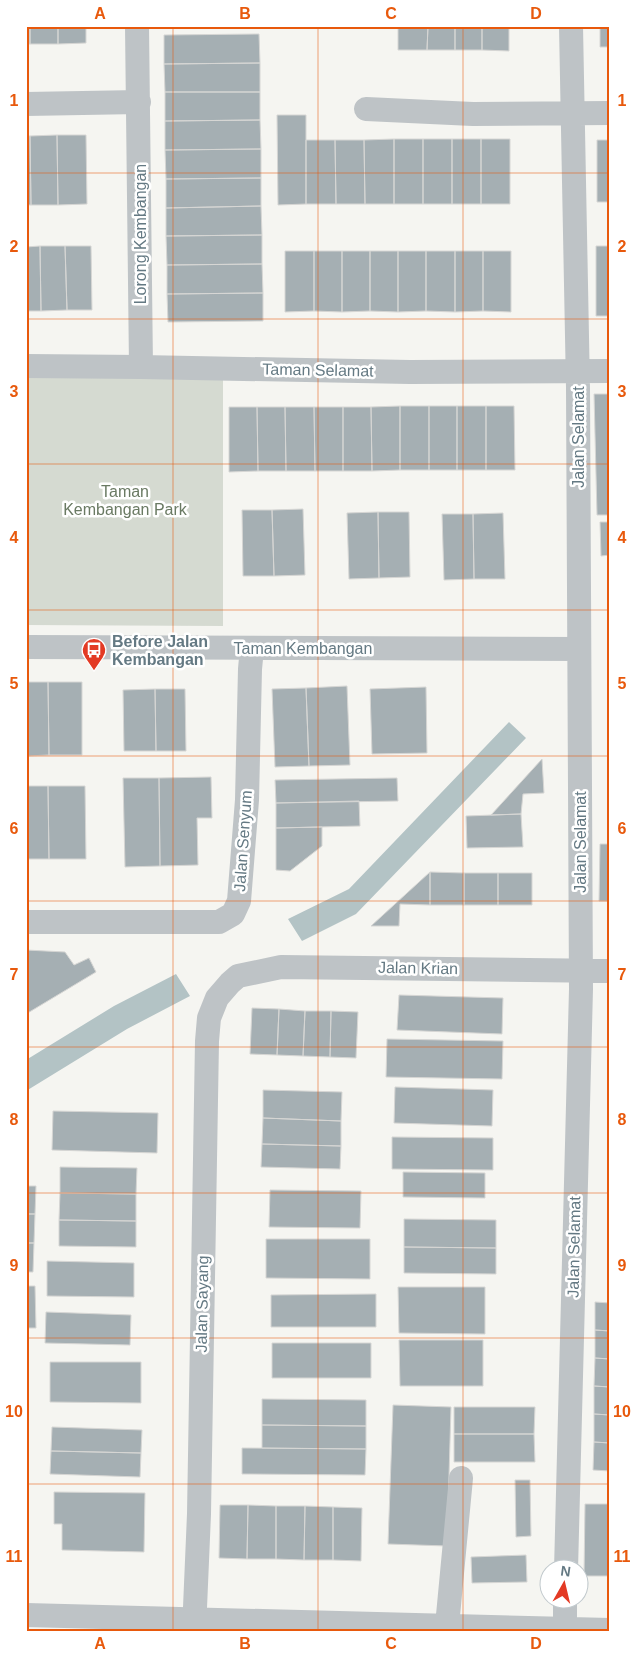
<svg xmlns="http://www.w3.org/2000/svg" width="636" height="1657" viewBox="0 0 636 1657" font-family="Helvetica,sans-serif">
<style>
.green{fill:#d5dad1}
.water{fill:#b3c3c5}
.building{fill:#a5afb3;stroke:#d6d6d4}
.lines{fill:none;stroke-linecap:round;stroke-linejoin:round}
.street{stroke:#bec3c6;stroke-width:24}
.grid{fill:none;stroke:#e8590c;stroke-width:1;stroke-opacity:0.55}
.labels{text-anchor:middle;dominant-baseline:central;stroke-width:5;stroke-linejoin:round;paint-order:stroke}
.street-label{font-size:16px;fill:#647983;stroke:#fff}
.park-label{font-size:16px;fill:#6a7a63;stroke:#fff}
.poi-label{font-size:16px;font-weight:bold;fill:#647983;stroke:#fff;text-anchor:start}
.neatline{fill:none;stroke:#e8590c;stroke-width:2}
.grid-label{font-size:16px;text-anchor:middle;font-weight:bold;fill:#e8590c}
</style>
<rect width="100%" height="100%" fill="#f5f5f1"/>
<path class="green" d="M26,376H223V626L26,625Z"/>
<path class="water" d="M509,722L526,738L356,914L302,941L288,919L349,889Z
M176,974L190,996L127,1029L26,1091V1060L114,1006Z"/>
<path class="building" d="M26,26H30V44H26Z
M30,26H58V44H30Z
M58,26H86V43L58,44Z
M398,26H428L427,50H398Z
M428,26H455V50H427Z
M455,26H482V50H455Z
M482,26H509V51L482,50Z
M600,26H610V47H600Z
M259,34L260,63L164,64V35Z
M260,63V92H165L164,64Z
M165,92H260V120L165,121Z
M277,115H306V204L278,205Z
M260,120L261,149L165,150V121Z
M57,135H86L87,204L58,205Z
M57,135L58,205H31L30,136Z
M26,136H30L31,205H26Z
M394,139H423V204H394Z
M394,139V204H365L364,140Z
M423,139H452V204H423Z
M452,139H481V204H452Z
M481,139H510V204H481Z
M306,140H335L336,204H306Z
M335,140H364L365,204H336Z
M597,140H610V202H597Z
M261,149V178L166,179L165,150Z
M261,178V206L166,208V179Z
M261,206L262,235L166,236V208Z
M262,235V264L167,265L166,236Z
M40,246L41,311H26V247Z
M40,246H65L67,310L41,311Z
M65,246H91L92,310H67Z
M596,246H610V316H596Z
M285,251H314V311L285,312Z
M314,251H342V312L314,311Z
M342,251H370V311L342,312Z
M370,251H398V312L370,311Z
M398,251H426V311L398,312Z
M426,251H455V312L426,311Z
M455,251H483V311L455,312Z
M483,251H511V312L483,311Z
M262,264L263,293L167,294V265Z
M263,293V321L168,322L167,294Z
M594,394H610V515H597Z
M400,406V470L372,471L371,407Z
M400,406H429V470H400Z
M429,406H457V470H429Z
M457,406H486V470H457Z
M486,406H514L515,470H486Z
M229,407H257L258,471L229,472Z
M257,407H285L286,471H258Z
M285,407H314L315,471H286Z
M314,407H343V471H315Z
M343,407H371L372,471H343Z
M303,509L305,575L274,576L272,510Z
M242,510H272L274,576H243Z
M378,512L379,578L349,579L347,513Z
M378,512H409L410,577L379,578Z
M503,513L505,579H474L473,514Z
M442,514H473L474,579L444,580Z
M600,522H610V555L601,556Z
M26,682H48L49,755L26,756Z
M48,682H82V755H49Z
M347,686L350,765L309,766L306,688Z
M426,687L427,753L372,754L370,689Z
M306,688L309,766L275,767L272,689Z
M155,689L156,751H124L123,690Z
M155,689H185L186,751H156Z
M542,759L544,793L523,794L521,814L491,815Z
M211,777L212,818H197L198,865L160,866L159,778Z
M123,778H159L160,866L125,867Z
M397,778L398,801L276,803L275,780Z
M26,786H48L49,859H26Z
M48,786H85L86,859H49Z
M359,801L360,826L276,828V803Z
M521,814L523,847L467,848L466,816Z
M322,827V846L290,871L276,870V828Z
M600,844H610V901H599Z
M430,872V905L400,904L399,926H371Z
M430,872L464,873V905H430Z
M464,873H498V905H464Z
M498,873H532V905H498Z
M26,950L65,952L74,965L89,958L96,972L26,1014Z
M399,995L503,998L502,1034L397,1030Z
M252,1008L279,1009L277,1055L250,1054Z
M279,1009L305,1011L303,1056L277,1055Z
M305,1011H331L330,1057L303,1056Z
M331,1011L358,1012L356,1058L330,1057Z
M387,1039L503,1041L502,1079L386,1077Z
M395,1087L493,1090L492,1126L394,1123Z
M263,1090L342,1092L341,1121L263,1118Z
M53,1111L158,1113L157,1153L52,1150Z
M263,1118L341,1121V1146L262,1144Z
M392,1137L493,1138V1170L392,1169Z
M262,1144L341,1146L340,1169L261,1167Z
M60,1167L137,1168L136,1194L60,1193Z
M403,1172L485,1173V1198L403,1197Z
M26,1186H36L35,1214H26Z
M270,1190L361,1191L360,1228L269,1227Z
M60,1193L136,1194V1221L59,1220Z
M26,1214H35L34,1243H26Z
M404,1219L496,1220V1248L404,1247Z
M59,1220L136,1221V1247L59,1246Z
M266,1239H370V1279L266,1278Z
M26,1243H34L33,1272H26Z
M404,1247L496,1248V1274L404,1273Z
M47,1261L134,1263V1297L47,1296Z
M26,1286H35L36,1328H26Z
M398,1287H485V1334L399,1333Z
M376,1294V1327H271V1295Z
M595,1302L610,1303V1331L595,1330Z
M46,1312L131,1315L130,1345L45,1343Z
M595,1330L610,1331V1359L595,1358Z
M399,1340H483V1386H400Z
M272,1343H371V1378H272Z
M595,1358L610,1359V1387L594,1386Z
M50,1362H141V1403L50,1402Z
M594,1386L610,1387V1415L594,1414Z
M262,1399L366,1400V1426L262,1425Z
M393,1405L451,1407L447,1546L388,1544Z
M454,1407H535L534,1434H454Z
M594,1414L610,1415V1443L594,1442Z
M262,1425L366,1426V1449L262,1448Z
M52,1427L142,1430L141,1453L51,1451Z
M454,1434H534L535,1462H454Z
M594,1442L610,1443V1471L593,1470Z
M242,1448L366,1449L365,1475L242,1474Z
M51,1451L141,1453L140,1477L50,1474Z
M515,1480H530L531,1536L516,1537Z
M54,1492L145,1493L144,1552L62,1550V1524H54Z
M585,1504H610V1576H584Z
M220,1505H248L247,1559L219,1558Z
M248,1505L276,1506V1559H247Z
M276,1506H305L304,1560L276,1559Z
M305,1506L333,1507V1560H304Z
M333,1507L362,1508L361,1561L333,1560Z
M526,1555L527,1582L472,1583L471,1557Z"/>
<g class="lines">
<path class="street" d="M137,26L141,367
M26,104L139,102
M366,109L473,114L610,113
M26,366L141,367L410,372L610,371
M26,647L579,649
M26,922H219L233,914L239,901L247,800L250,669L252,648
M566,1570L581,989L578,388L571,26
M565,1600V1631
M26,1615L610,1630
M447,1626L461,1478
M194,1631L199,1514L207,1041L209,1018L217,998L230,983L238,976L281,967L610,971"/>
</g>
<path class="grid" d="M173,26V1631M318,26V1631M463,26V1631M26,173H610M26,319H610M26,464H610M26,610H610M26,756H610M26,901H610M26,1047H610M26,1193H610M26,1338H610M26,1484H610"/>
<defs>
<g id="bus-pin" transform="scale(1.25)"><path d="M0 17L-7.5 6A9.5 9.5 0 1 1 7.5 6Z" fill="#e33a24" stroke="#fff"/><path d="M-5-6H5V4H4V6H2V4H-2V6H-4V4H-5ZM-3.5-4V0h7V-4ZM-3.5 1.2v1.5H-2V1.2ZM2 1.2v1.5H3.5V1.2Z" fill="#fff"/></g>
</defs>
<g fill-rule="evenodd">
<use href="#bus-pin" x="94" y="650"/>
</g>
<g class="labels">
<g class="street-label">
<text transform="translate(140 234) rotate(-90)">Lorong Kembangan</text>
<text transform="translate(318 370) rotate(1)">Taman Selamat</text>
<text transform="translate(578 437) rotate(-90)">Jalan Selamat</text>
<text x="303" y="648">Taman Kembangan</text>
<text transform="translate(243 841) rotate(-86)">Jalan Senyum</text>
<text transform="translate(580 842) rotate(-90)">Jalan Selamat</text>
<text transform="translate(418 968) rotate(1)">Jalan Krian</text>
<text transform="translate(574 1247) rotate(-89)">Jalan Selamat</text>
<text transform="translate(202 1304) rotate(-89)">Jalan Sayang</text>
</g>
<g class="park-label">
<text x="125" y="491">Taman<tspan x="125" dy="18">Kembangan Park</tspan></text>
</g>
<g class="poi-label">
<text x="112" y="641">Before Jalan<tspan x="112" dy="18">Kembangan</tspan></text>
</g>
</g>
<rect width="636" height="1657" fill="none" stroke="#ffffff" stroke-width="55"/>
<g transform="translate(564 1584) rotate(8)"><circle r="24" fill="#ffffff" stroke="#c1c9cd"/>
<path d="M0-4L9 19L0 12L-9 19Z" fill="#e33a24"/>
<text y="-8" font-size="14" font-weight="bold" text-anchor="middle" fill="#647983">N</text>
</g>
<rect x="28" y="28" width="580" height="1602" class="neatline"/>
<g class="grid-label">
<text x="100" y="19">A</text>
<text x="245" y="19">B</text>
<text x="391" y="19">C</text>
<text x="536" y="19">D</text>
<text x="14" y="106">1</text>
<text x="622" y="106">1</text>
<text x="14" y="252">2</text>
<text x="622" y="252">2</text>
<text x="14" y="397">3</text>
<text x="622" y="397">3</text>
<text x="14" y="543">4</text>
<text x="622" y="543">4</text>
<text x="14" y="689">5</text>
<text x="622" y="689">5</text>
<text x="14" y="834">6</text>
<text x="622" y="834">6</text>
<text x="14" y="980">7</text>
<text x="622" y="980">7</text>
<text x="14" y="1125">8</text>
<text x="622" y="1125">8</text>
<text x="14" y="1271">9</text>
<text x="622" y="1271">9</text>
<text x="14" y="1417">10</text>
<text x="622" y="1417">10</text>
<text x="14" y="1562">11</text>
<text x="622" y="1562">11</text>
<text x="100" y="1649">A</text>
<text x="245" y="1649">B</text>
<text x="391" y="1649">C</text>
<text x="536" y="1649">D</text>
</g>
</svg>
